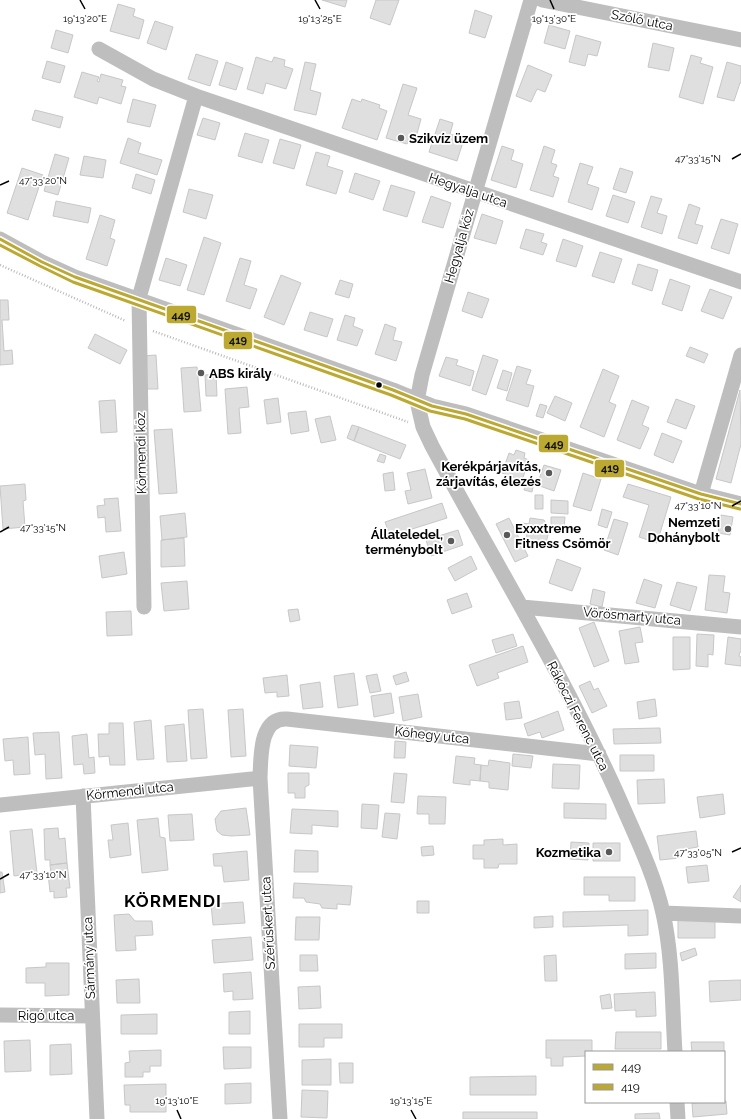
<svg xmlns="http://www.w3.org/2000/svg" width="741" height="1119" viewBox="0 0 741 1119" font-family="Raleway,sans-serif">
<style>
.building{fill:#dfdfdf;stroke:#c7c7c7}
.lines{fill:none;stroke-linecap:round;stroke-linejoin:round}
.path{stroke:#b9b9b9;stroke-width:2.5;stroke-dasharray:1 2;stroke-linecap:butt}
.minor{stroke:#bebebe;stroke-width:15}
.bus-1-casing{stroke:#fff;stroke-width:6}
.bus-2-casing{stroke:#fff;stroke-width:6}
.bus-1{stroke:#bca932;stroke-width:3}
.bus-2{stroke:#bca932;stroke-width:3}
.ticks{fill:none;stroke:#000;stroke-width:1.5}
.poi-dot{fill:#595959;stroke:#fff;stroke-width:1.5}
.bus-dot{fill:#000;stroke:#fff;stroke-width:1.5}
.labels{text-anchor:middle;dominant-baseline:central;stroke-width:3.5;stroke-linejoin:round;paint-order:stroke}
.street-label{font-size:13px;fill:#000;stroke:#fff}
.poi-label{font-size:13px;font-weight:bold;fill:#000;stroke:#fff;text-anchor:end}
.district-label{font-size:17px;font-weight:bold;letter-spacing:1px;fill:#000;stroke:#fff}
.ticks-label{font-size:10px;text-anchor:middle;fill:#000;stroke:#fff;stroke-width:3.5;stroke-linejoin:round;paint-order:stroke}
.line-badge{stroke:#fff;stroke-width:1.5}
.pale-badge-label{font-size:11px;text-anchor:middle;font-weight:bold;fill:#111}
</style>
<rect width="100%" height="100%" fill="#fff"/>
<path class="building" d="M322,0H347L345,7Z
M376,0H399L390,25L370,18Z
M118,4L135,9L133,16L144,20L139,39L110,31Z
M475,10L492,16L485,38L469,33Z
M155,21L173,27L166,50L147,43Z
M549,25L570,31L565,49L544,43Z
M56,30L73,35L68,53L51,48Z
M576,35L601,42L597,56L588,54L585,66L569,62Z
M653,43L674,48L669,71L648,67Z
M196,54L218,61L210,86L188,79Z
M691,55L702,58L700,63L713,67L703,104L679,97Z
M256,57L272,62L274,57L285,60L284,66L293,69L286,89L266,83L263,94L247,89Z
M47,61L65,66L60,83L42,78Z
M226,62L243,68L236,90L219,85Z
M305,62L316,64L310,90L321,93L316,115L294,110Z
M727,62L741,66V83H740L734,101L717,97Z
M528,65L552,75L545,92L537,89L531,102L516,96Z
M82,72L99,77L97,81L99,82L101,74L123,80L121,86L126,87L121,104L99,97L97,104L74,97Z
M403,84L417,88L408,115L421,119L416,137L410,135L407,144L386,138Z
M133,99L156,105L150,127L127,122Z
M352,99L361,102L362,99L380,105L379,108L387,111L377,140L342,128Z
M35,110L63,117L60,128L32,120Z
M203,118L220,123L215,140L197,135Z
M440,119L453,123L450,134L464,139L457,161L429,152Z
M245,133L269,140L262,163L238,156Z
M128,138L141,143L138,153L162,160L157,175L120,163Z
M280,139L301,145L294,169L273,163Z
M502,146L514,150L511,160L523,164L516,188L491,180Z
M544,146L555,150L551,163L557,165L553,176L559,178L553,197L530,190Z
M316,152L330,156L327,166L343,171L336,194L306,185Z
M55,154L69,158L58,195L44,191Z
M84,156L106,160L103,178L80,175Z
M580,163L593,167L587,184L599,188L592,210L568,202Z
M22,168L43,175L28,220L7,213Z
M620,168L633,172L626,193L613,189Z
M355,173L380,181L373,200L349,192Z
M136,174L155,180L151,194L132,188Z
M391,185L415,192L407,217L383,210Z
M189,189L213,195L206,219L183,212Z
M613,195L635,202L628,223L606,216Z
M431,196L451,203L443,228L422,222Z
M651,196L662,199L657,213L667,216L662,234L641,227Z
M56,201L91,208L88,223L53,216Z
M689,204L700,208L695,224L703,226L697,244L678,238Z
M482,214L503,221L496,244L474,238Z
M100,215L115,220L110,238L115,240L107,266L86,259Z
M721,219L738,224L729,254L711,248Z
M526,229L544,234L541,242L547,244L543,255L520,248Z
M204,237L221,243L204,295L187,290Z
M563,239L583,246L576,267L556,261Z
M600,252L622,259L614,283L592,276Z
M166,258L187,265L180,286L159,280Z
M240,258L251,261L244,285L257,289L250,309L226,301Z
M638,264L658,270L652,291L632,284Z
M281,275L301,283L284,325L264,317Z
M670,279L690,286L682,311L662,304Z
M340,280L353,284L349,298L335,294Z
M710,289L732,297L723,319L701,311Z
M468,292L489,299L482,318L462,311Z
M0,300H8L9,320H2L4,351L12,350L13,364L0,365Z
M310,312L333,319L327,337L304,330Z
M345,315L355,318L353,326L363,330L357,346L337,340Z
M385,324L396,328L393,340L402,342L396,361L375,354Z
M95,334L127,350L120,364L88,348Z
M690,347L708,354L704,363L686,356Z
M156,355L158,389H144L142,356Z
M483,355L498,360L486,395L472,390Z
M446,357L458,360L456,365L474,371L470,386L439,376Z
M517,366L531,370L526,384L534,386L528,407L506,400Z
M197,367L201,411L184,412L181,368Z
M603,369L619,376L609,402L616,405L604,437L580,427Z
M503,370L512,373L507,391L497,388Z
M216,374L217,396H206L205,375Z
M247,387L249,407L239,408L241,433L228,434L225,389Z
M740,390L741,444L731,483L716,479Z
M555,396L572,403L565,421L547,413Z
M278,398L281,422L267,424L264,400Z
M676,399L695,406L686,429L667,422Z
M115,400L117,432L101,433L99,401Z
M632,400L649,407L642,425L649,428L640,449L617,440Z
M540,404L547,406L543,418L536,416Z
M306,411L309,431L291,434L288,413Z
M330,416L336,440L321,443L315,419Z
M352,425L359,427L354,441L347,438Z
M359,427L406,445L400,459L354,441Z
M172,429L177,493L159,494L154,430Z
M662,433L682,441L673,463L654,455Z
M516,450L525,453L524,458L529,460L522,480L502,473L509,453L514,455Z
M380,454L386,456L384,463L377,461Z
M544,465L561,470L554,491L537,485Z
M425,469L432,498L408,504L405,491L411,490L407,473Z
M393,472L395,490L385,491L383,474Z
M583,473L601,479L591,511L573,506Z
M526,480L534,482L532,492L524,490Z
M25,484L26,500L23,501L25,527L3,529L0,486Z
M628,484L671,497L657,543L639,537L649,505L623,497Z
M535,495H543V509H535Z
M118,498L121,531L106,532L105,517L98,518L97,506L105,505L104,499Z
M551,500L568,501V514L551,513Z
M442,503L447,518L390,536L385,522Z
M602,509L612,512L607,528L598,525Z
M185,513L187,537L162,540L160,516Z
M721,515L733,517L730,535L718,533Z
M551,517H565L564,528H551Z
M509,518L528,556L515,562L496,524Z
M530,518L544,520L549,531L546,543L526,539L527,534L520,533L522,523L529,524Z
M614,519L628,523L618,555L604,550Z
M458,530L463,545L431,556L426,540Z
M184,538L185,566L161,567V540Z
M124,552L127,574L102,578L99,556Z
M471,556L477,569L455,581L448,568Z
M557,559L581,568L572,591L549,583Z
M709,575L725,576L723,592L730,593L727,613L705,610Z
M644,579L662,585L655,608L636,603Z
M187,581L189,609L164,611L161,583Z
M677,582L697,587L690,611L670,605Z
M593,589L605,592L602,607L590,604Z
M467,593L472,607L452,614L447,600Z
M298,609L300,620L290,622L288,610Z
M131,611L132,635L107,636L106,612Z
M594,622L609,661L594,667L579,628Z
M640,627L643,642L635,643L639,662L625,664L619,631Z
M513,634L517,646L496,653L492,640Z
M697,634L714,635L713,655L708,654V667L696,666Z
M673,637H690V669L673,670Z
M728,637L741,639V652H740L739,656L741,657V666L725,664Z
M523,646L528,662L497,673L499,678L477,686L469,665Z
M406,672L409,681L396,685L393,676Z
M354,673L358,705L338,708L334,676Z
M377,674L381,691L370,693L366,676Z
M287,675L289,696L277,697V692L265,693L263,678Z
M590,681L594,690L598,688L607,706L592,713L579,686Z
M320,682L323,707L303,709L300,685Z
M391,693L394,713L374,717L371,696Z
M418,694L422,717L403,721L399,697Z
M655,699L657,716L639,719L637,702Z
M519,701L522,718L506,720L504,703Z
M203,709L207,758L191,759L188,710Z
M243,709L246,756L231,757L228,710Z
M558,711L564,730L542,738L540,732L528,736L524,724Z
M151,720L154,759L137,760L134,722Z
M109,723H123L125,765H110L109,756L99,757L98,734H109Z
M184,724L187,761L167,762L165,726Z
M660,728L661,743L614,744L613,729Z
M59,732L62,778L46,779L45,754L35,755L33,733Z
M87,734L89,758L94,757L95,773L84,774L83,764L74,765L72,736Z
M28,737L30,774L14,775L13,760L5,761L3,739Z
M395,741L406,742L405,758H394Z
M290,745L318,747L316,768L289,766Z
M513,754L533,756L531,768L512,766Z
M620,755H654V771H620Z
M456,756L475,758L474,764L481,765L480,781L470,780V785L453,783Z
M489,760L510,763L508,790L489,788V782L480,781L481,765L488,766Z
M553,764L580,765L579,789L552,788Z
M288,773H309V785L305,787V798H295V793H288Z
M394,773L407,774L404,803L391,802Z
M664,779L665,803L638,804L637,780Z
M723,794L725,814L700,818L697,797Z
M418,796L446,797L445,824H429V814H417Z
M564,803L606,804V819L564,818Z
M362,804L379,805L377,829L361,828Z
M246,808L250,835L231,836L222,835L217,831L215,819L221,811Z
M292,809L338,811V827L312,825V834L290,833Z
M385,813L400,814L397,839L382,837Z
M192,814L194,840L170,841L168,815Z
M158,818L160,837L165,838L168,870L142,873L137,820Z
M128,823L131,855L110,858L108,840H113L111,825Z
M58,828L59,839L65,838L67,863L50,865V860H45L44,829Z
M32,829L37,873L14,876L10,831Z
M696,831L698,847L679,850L680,858L660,860L657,836Z
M503,839V845L517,844V864H499L498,868H484V859H473V845H484V840Z
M571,842L589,843L588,860L570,859Z
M593,843H620V861H593Z
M433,846L434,855L422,856L421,847Z
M295,850L318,851V872H294Z
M247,851L249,880L224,882L222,866H214L213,854Z
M67,863L70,888H66L67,897L54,898V891L50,892L48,873H51L50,865Z
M707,865L709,881L688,883L686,867Z
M0,872H2L5,892L0,893Z
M584,877H635V901H609V895H584Z
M294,883L352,886L350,905L337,904V909L322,908L320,904L306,902L304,898H293Z
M741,885V902L733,897Z
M417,901H429V913H417Z
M243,902L245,923L213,925L211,904Z
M648,910V935L628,936V925L563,927V912Z
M129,914L135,921H152L153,935L135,936L136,950L116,951L114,915Z
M553,916V927L534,928V917Z
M296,917H320L319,940H295Z
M678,920H715V938H678Z
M251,937L253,960L214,963L212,940Z
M695,948L697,955L682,961L680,953Z
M656,953V968L625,969V954Z
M300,955H317L318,971H300Z
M556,955L557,981H545L544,956Z
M46,963H69V995L45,996V983H26V968L46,967Z
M251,972L253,999L233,1000V991L224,992L223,974Z
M139,979L140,1003H117L116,980Z
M741,980V1000L710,1002L709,981Z
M320,986L321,1008L299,1009L298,987Z
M655,992L656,1016L636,1017V1010L615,1011L614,994Z
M610,994L612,1008L602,1009L600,996Z
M250,1011V1034H229V1012Z
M157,1014V1034H121V1015Z
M299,1024H342V1038H324V1047H299Z
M616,1032H661V1049H615Z
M30,1040L31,1071L5,1072L4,1041Z
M546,1040H592V1052H586V1056L563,1057V1066H551V1058H546Z
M691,1042H724V1069V1052H692Z
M71,1044L72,1074L50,1075V1045Z
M223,1047H251V1068L224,1069Z
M161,1050V1066H150V1072H143V1077H125V1063L130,1062L129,1051Z
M331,1059V1085H302V1060Z
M339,1063H353V1083H340Z
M536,1076V1095H470V1077Z
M251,1083V1103L225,1104V1084Z
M166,1084V1112H130V1105H125L124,1085Z
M302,1090L328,1091L327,1118L301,1117Z
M724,1101H726L727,1114L693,1117L692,1103Z
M463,1112H537V1119H463Z
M659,1113L660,1119H635V1114Z"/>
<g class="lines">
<path class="path" d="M0,265L126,321
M153,331L408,422"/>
<path class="minor" d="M531,0L422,375L417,401L423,427L432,446C495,563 565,677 619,798C635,835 654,873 663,913C673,958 672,1006 675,1052
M542,0L741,40
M99,49L153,79L196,96
M0,239L42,262L75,277L393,390L432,406L466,414L701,494L741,504
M701,494L741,355
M144,607L139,298L196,96L741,282
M522,607L741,627
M83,796L97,1119
M0,805L260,778
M663,913L741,916
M0,1015L91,1016
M677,1102L678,1119
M280,1119L260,778C261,758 259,717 287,719L599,754"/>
<g class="bus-1-casing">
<path id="bus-1" d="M0,239L42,262L75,277L393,390L432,406L466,414L701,494L741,504"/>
</g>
<g class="bus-2-casing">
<path id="bus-2" d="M0,245L40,266L73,282L391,395L430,411L465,419L699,499L740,509"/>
</g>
<use href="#bus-1" class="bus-1"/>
<use href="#bus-2" class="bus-2"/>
</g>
<path class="ticks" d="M80,0L85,9M315,0L320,9M550,0L554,9M732,159L741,154M0,185L9,181M732,506L741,501M0,532L9,527M732,852L741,848M0,879L9,874M177,1110L181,1119M411,1110L416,1119"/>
<g class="poi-dot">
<circle cx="401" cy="138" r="4"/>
<circle cx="201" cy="373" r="4"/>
<circle cx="549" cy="473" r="4"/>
<circle cx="728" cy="529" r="4"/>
<circle cx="507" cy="535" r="4"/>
<circle cx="451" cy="541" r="4"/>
<circle cx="609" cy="852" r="4"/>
</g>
<circle class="bus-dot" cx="379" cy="385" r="3.5"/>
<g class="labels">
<g class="street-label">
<text transform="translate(642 20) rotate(11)">Szőlő utca</text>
<text transform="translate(468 190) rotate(19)">Hegyalja utca</text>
<text transform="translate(459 246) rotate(-74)">Hegyalja köz</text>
<text transform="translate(141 453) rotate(-91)">Körmendi köz</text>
<text transform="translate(632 616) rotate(5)">Vörösmarty utca</text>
<text transform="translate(578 716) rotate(63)">Rákóczi Ferenc utca</text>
<text transform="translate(432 735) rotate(6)">Kőhegy utca</text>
<text transform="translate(130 791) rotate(-6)">Körmendi utca</text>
<text transform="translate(268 923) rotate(-93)">Szérűskert utca</text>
<text transform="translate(89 958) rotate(-92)">Sármány utca</text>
<text x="46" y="1015">Rigó utca</text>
</g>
<g class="poi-label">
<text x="409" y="138" text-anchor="start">Szikvíz üzem</text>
<text x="209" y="373" text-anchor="start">ABS király</text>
<text x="541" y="466">Kerékpárjavítás,<tspan x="541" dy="15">zárjavítás, élezés</tspan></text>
<text x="720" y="522">Nemzeti<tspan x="720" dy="15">Dohánybolt</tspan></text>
<text x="515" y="528" text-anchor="start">Exxxtreme<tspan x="515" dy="15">Fitness Csömör</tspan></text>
<text x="443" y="534">Állateledel,<tspan x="443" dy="15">terménybolt</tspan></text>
<text x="601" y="852">Kozmetika</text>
</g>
<g class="district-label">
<text x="173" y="901">KÖRMENDI</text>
</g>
</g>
<g class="ticks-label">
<text x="85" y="22">19°13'20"E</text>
<text x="320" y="22">19°13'25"E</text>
<text x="554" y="22">19°13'30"E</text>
<text x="698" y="162">47°33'15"N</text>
<text x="43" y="184">47°33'20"N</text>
<text x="698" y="509">47°33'10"N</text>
<text x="43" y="531">47°33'15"N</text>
<text x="698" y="856">47°33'05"N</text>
<text x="43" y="878">47°33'10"N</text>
<text x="177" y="1104">19°13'10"E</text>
<text x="411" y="1104">19°13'15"E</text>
</g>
<g class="line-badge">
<rect x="166" y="305" width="31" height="19" rx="4" fill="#bca932"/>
<rect x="223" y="331" width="30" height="19" rx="4" fill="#bca932"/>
<rect x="538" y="434" width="31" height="19" rx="4" fill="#bca932"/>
<rect x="594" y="459" width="31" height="19" rx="4" fill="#bca932"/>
</g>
<g class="pale-badge-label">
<text x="181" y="319">449</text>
<text x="238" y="344">419</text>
<text x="554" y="448">449</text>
<text x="610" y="472">419</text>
</g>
<rect x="585" y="1051" width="140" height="52" fill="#ffffff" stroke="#999999"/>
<rect x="593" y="1064" width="20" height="6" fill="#bca932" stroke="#999999"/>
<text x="621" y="1071" font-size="12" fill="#000000">449</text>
<rect x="593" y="1084" width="20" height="6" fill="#bca932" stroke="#999999"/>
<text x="621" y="1091" font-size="12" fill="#000000">419</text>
</svg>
